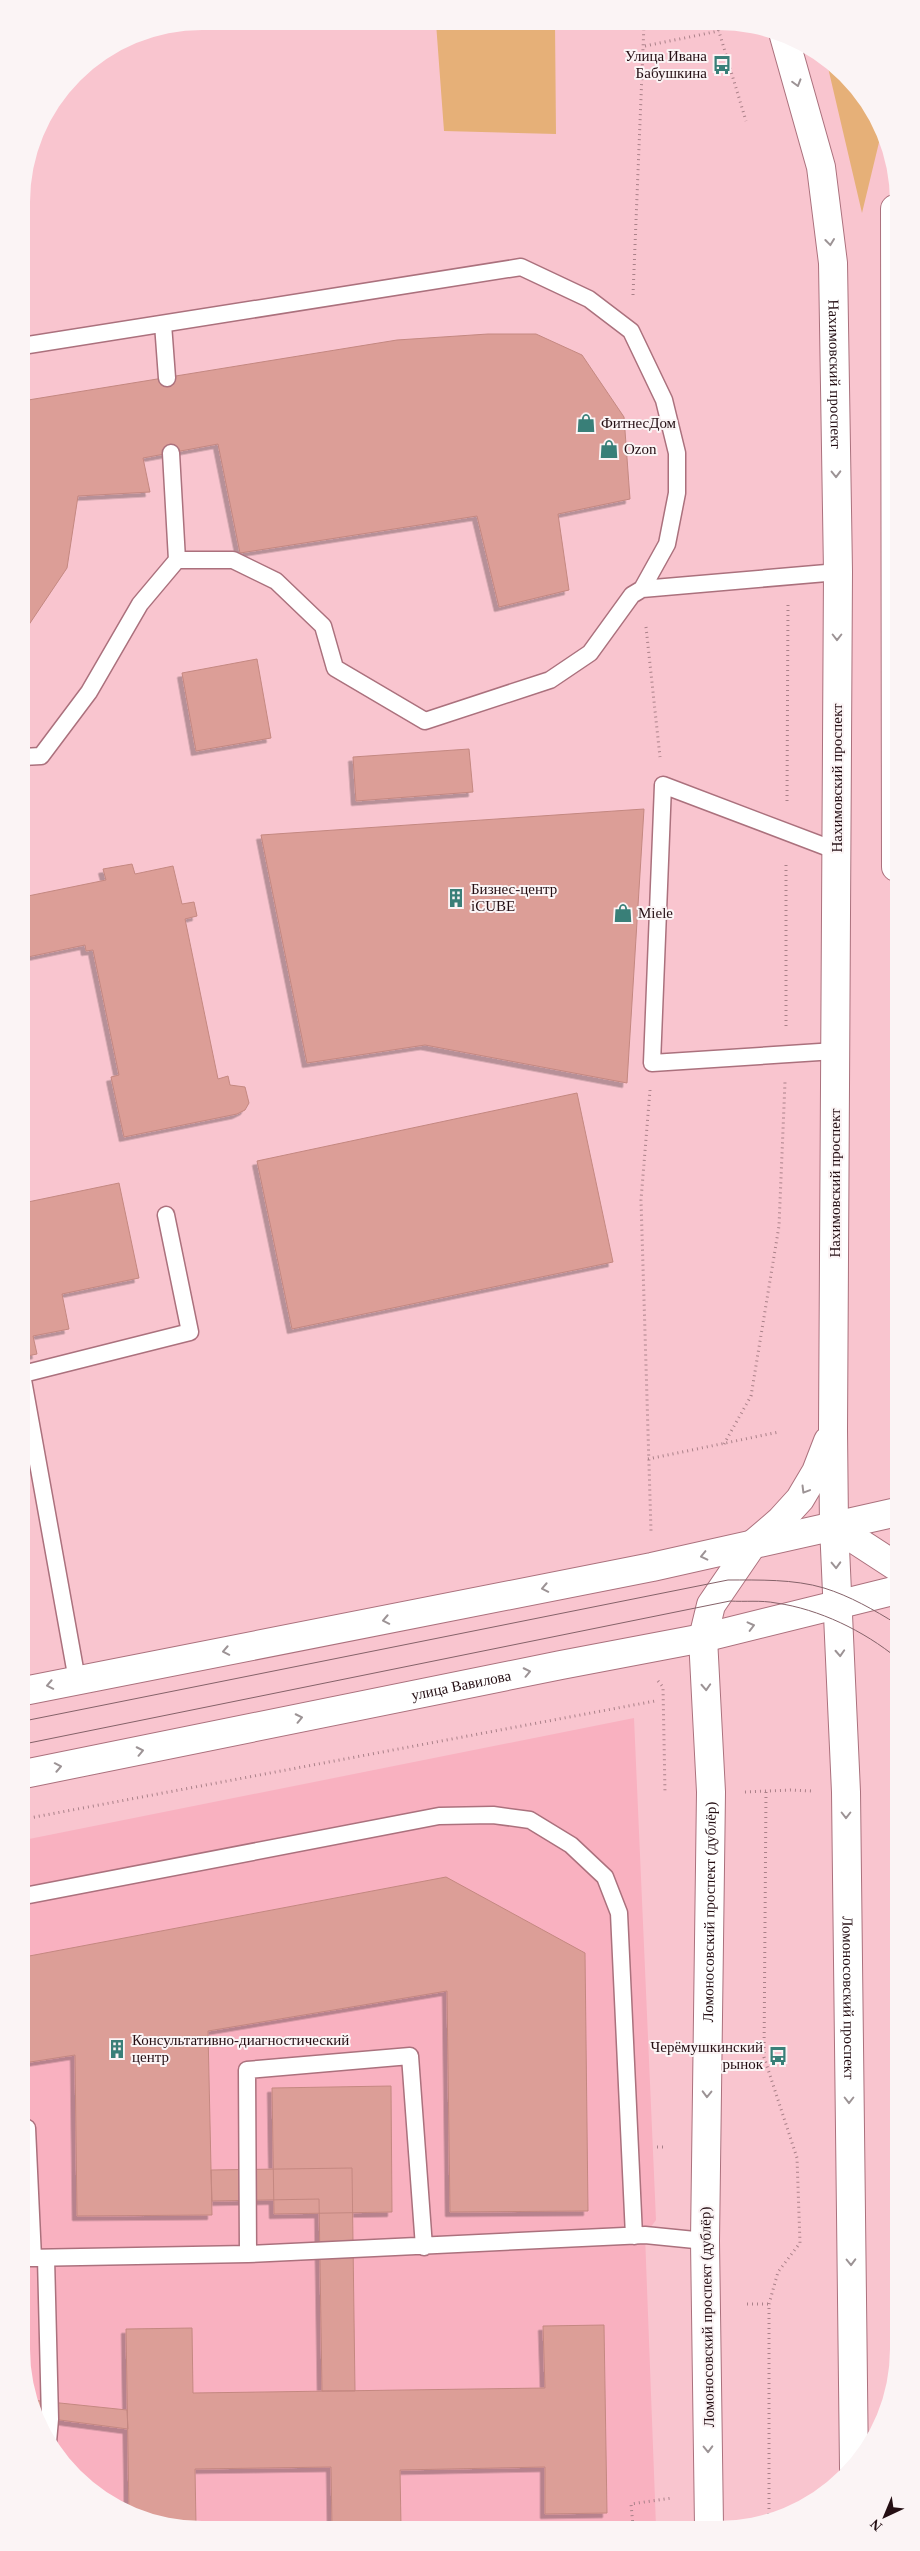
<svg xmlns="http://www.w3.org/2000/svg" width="920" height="2551" viewBox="0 0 920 2551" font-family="Georgia,serif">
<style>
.built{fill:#f9b1c0}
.green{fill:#e6b078}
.building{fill:#dc9e97;stroke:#c48881;filter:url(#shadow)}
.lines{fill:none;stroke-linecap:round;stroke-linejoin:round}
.lane-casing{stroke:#ab717d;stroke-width:19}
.secondary-casing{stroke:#ab717d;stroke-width:30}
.path{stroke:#aa8189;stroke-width:3;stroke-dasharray:1 4;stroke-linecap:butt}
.lane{stroke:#fff;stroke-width:16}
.secondary{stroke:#fff;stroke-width:28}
.tram{stroke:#856269;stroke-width:1}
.oneway{stroke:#9c9395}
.labels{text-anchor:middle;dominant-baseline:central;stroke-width:4;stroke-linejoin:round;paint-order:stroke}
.poi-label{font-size:15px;fill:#240e13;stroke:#fbf4f5;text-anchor:start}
.street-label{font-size:15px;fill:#240e13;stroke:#fbf4f5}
</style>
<defs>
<filter id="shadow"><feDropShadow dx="-4.5" dy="4.5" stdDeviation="0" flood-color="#0004"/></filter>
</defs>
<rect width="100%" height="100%" fill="#f9c5cf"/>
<path class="built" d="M634,1718L656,2220L645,2235L656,2526H167L122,2511L74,2477L45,2439L25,2385L24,1840Z"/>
<path class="green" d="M436,23L555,24L556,134L444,131Z
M826,59L846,74L875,112L882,130L862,213Z"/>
<path class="building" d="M488,334H536L582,355L624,417L630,499L558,514L569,590L499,607L477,516L240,553L218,444L143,458L150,492L78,496L67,568L22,635V401L397,340Z
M257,659L271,738L196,751L182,673Z
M469,749L473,792L356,801L353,757Z
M644,809L627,1083L425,1045L307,1063L261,835Z
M132,864L135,874L173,866L182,904L194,902L197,916L185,919L218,1079L228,1076L230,1085L245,1087L249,1103L245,1110L237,1114L124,1137L111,1077L119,1075L93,950L86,951L85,945L23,958V897L106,880L103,869Z
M577,1093L613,1262L292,1329L257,1161Z
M119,1183L139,1278L62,1294L69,1329L33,1336L37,1354L23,1357V1203Z
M446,1877L585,1953L588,2211L450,2212L447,1991L208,2031L212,2215L77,2216L75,2055L24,2063V1957Z
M391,2086L392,2212L274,2214L272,2088Z
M352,2168L355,2391H322L319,2199L212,2201L211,2170Z
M604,2325L607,2513L545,2514V2467L400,2470L401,2526H332L331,2467L195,2469L196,2524H161L129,2513L126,2329L192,2328L193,2393L545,2388L543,2326Z
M31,2400L127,2410L128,2429L37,2417Z"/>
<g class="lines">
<g class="lane-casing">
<path id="lane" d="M163,324L167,378
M22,346L521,267L589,299L631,331L664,400L677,453V493L667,544L642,589
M171,453L177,560
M22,757L41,756L89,692L140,604L177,560H233L276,581L323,626L335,668L425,721L550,680L590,653L632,595L642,589L838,572
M835,1051L652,1063L663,785L837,851
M23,1374L190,1332L166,1215
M23,1380L77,1680
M24,1896L439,1816L493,1815L530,1820L571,1845L605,1877L619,1913L634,2236
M24,2128H27L33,2258
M248,2254L247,2070L410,2056L424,2247
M25,2258L248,2254L645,2235L705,2241
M46,2258L50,2419L48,2442"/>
</g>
<g class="secondary-casing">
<g id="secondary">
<path id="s1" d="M784,36L821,167L833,263L838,572L833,1430L834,1526L846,1792L854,2468"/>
<path d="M895,209L896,867"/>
<path d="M834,1526L897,1567"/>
<path d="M24,1691L652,1567L897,1512"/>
<path id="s2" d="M24,1774L561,1665L703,1638L897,1590"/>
<path id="s3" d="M709,2526L705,2241L711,1792L703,1638L711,1605L752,1545L780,1521L800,1499L816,1472L828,1441"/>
</g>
</g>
<path class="path" d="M717,25L746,121
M645,46L719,31
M633,295L644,24
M646,627L660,757
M787,801L788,604
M786,1026V862
M650,1090L641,1200L651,1531
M724,1444L751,1396L779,1226L785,1082
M648,1459L779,1432
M658,1681L663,1687L665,1793
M745,1792L790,1790L813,1791
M766,1792L764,2057L797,2158L800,2243L778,2272L769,2304V2520
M24,1819L655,1701
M657,2147H667
M747,2304H769
M633,2526L631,2504L672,2498"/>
<use href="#lane" class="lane"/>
<use href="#secondary" class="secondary"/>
<path class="tram" d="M24,1721L728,1580C759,1580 794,1579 824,1588C850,1596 874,1610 897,1624
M24,1744L730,1601C745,1602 761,1600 776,1603C819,1609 864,1631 897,1658"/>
</g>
<defs><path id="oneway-chevron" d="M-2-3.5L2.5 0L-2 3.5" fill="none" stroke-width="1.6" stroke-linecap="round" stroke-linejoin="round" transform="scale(1.25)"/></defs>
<g class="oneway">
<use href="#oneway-chevron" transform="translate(797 83) rotate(74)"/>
<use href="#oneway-chevron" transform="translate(830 242) rotate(83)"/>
<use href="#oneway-chevron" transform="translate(836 474) rotate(89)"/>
<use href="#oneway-chevron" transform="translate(837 637) rotate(90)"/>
<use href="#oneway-chevron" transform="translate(805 1490) rotate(121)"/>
<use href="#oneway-chevron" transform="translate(704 1556) rotate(167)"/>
<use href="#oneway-chevron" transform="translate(836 1565) rotate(88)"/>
<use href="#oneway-chevron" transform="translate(545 1588) rotate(169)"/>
<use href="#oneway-chevron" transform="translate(386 1620) rotate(169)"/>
<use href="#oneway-chevron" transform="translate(751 1626) rotate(-14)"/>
<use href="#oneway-chevron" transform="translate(226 1651) rotate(169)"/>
<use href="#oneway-chevron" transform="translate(840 1653) rotate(87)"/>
<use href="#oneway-chevron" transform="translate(527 1672) rotate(-12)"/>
<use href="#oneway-chevron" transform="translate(50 1685) rotate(169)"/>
<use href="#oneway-chevron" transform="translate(706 1687) rotate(87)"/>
<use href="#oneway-chevron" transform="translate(299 1718) rotate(-12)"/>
<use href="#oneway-chevron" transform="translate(140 1751) rotate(-12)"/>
<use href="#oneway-chevron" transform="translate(58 1767) rotate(-11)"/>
<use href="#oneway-chevron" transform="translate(846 1815) rotate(90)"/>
<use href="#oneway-chevron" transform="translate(707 2094) rotate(91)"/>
<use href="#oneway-chevron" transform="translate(849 2100) rotate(90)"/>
<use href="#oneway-chevron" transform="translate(851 2262) rotate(89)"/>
<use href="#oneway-chevron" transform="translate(708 2449) rotate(89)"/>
</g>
<defs>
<g id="bus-bare" transform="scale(1.5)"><path d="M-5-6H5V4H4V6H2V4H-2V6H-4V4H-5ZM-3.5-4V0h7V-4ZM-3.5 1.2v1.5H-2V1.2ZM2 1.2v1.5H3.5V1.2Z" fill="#397f78" stroke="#fbf4f5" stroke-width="2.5" paint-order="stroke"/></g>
<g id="shop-bare" transform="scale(1.5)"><path d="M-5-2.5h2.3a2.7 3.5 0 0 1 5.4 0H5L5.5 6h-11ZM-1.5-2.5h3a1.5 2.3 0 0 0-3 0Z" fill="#397f78" stroke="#fbf4f5" stroke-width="2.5" paint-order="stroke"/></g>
<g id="building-bare" transform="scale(1.5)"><path d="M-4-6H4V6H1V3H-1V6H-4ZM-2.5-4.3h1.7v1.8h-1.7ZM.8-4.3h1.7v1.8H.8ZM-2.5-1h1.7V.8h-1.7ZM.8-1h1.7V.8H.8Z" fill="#397f78" stroke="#fbf4f5" stroke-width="2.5" paint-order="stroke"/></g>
</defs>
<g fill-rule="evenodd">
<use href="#bus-bare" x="722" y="65"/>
<use href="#shop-bare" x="586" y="423"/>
<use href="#shop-bare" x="609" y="449"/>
<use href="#building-bare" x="456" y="898"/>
<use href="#shop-bare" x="623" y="913"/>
<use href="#building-bare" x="117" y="2049"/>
<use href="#bus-bare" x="778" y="2056"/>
</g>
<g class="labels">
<g class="poi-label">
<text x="707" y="56" text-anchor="end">Улица Ивана<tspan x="707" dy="17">Бабушкина</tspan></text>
<text x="601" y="423">ФитнесДом</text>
<text x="624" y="449">Ozon</text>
<text x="471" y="889">Бизнес-центр<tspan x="471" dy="17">iCUBE</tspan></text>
<text x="638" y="913">Miele</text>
<text x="132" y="2040">Консультативно-диагностический<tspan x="132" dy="17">центр</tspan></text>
<text x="763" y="2047" text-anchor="end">Черёмушкинский<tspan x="763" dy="17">рынок</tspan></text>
</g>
<g class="street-label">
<text stroke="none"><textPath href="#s1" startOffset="344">Нахимовский проспект</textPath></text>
<text transform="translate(837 778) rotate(-90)">Нахимовский проспект</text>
<text transform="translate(835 1183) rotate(-90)">Нахимовский проспект</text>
<text stroke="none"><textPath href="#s2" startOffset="446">улица Вавилова</textPath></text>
<text stroke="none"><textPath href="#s3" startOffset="614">Ломоносовский проспект (дублёр)</textPath></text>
<text stroke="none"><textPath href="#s1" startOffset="1968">Ломоносовский проспект</textPath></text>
<text transform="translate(707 2317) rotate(-91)">Ломоносовский проспект (дублёр)</text>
</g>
</g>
<path d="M0 0H920V2551H0ZM202 30H718A172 172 0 0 1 890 202V2349A172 172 0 0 1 718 2521H202A172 172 0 0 1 30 2349V202A172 172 0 0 1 202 30Z" fill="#fbf4f5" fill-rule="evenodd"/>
<g transform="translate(885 2516) rotate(224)" stroke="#fbf4f5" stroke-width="4" paint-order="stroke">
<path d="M0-4L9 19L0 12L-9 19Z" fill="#240e13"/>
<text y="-8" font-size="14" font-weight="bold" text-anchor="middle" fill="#240e13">N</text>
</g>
</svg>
